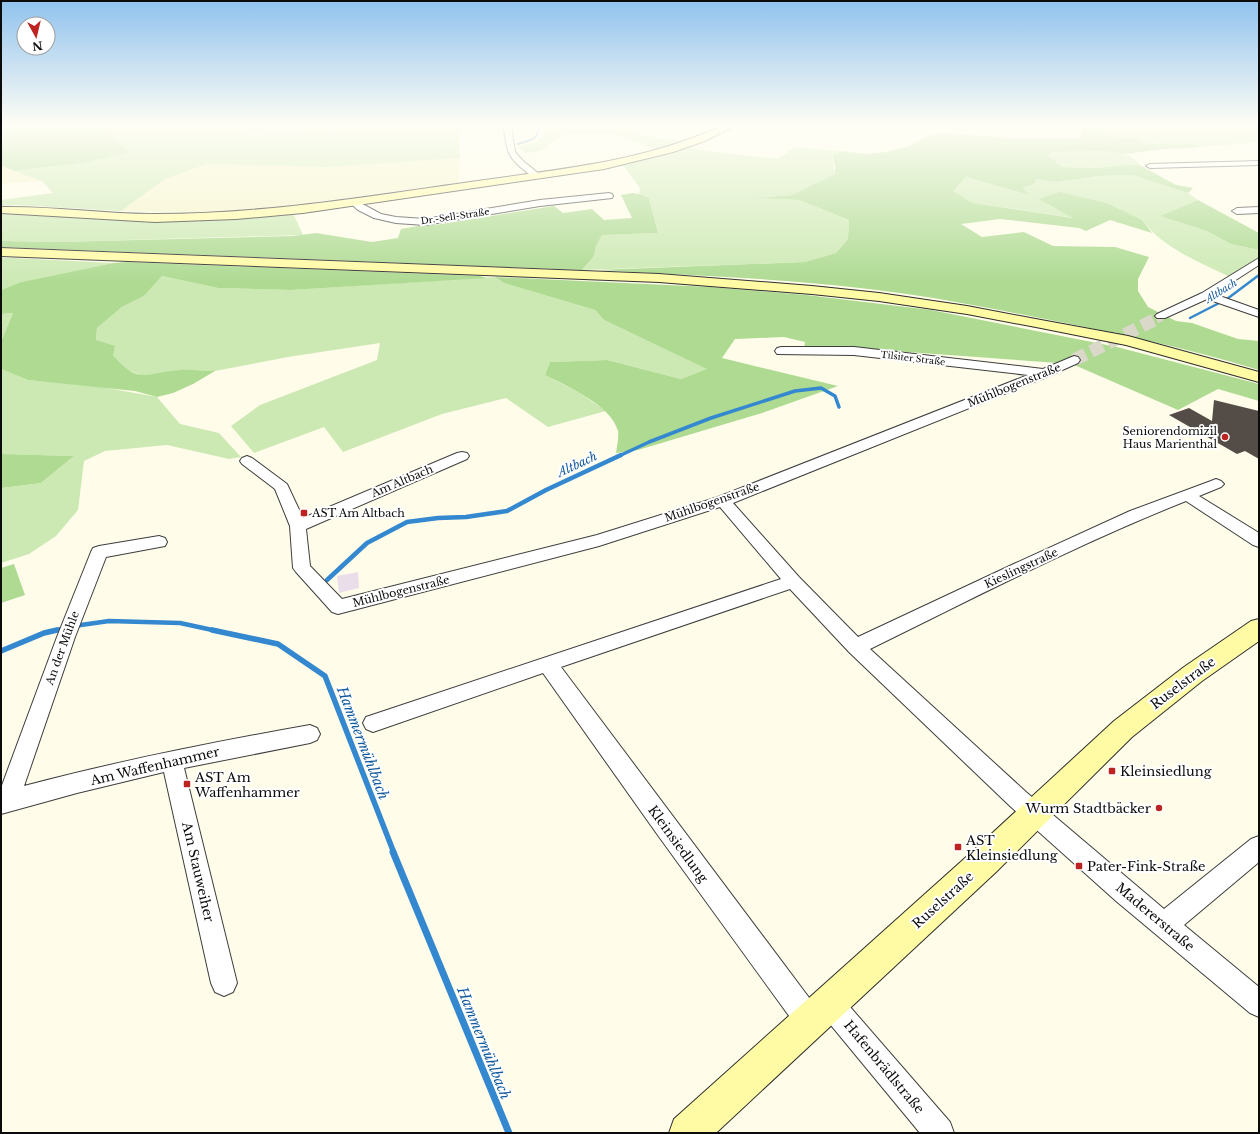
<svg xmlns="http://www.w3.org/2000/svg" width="1260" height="1134" viewBox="0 0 1260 1134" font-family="'Libre Baskerville',serif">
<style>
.industrial{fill:#eadeea}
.farmland{fill:#f5f3c9}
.green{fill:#cce9b3}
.forest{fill:#aeda92}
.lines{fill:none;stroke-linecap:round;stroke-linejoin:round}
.stream-far5{stroke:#3388cf;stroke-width:2}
.stream-far4{stroke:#3388cf;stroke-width:2.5}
.stream-far3{stroke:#3388cf;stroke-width:3.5}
.stream-far2{stroke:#3388cf;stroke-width:4.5}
.stream-far1{stroke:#3388cf;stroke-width:5.5}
.stream{stroke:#3388cf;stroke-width:7}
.building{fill:#544d47}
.street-tunnel-far1{stroke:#dad8c8;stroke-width:10;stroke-dasharray:10 5;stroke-linecap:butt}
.street-tunnel{stroke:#dad8c8;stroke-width:13;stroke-dasharray:13 6;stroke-linecap:butt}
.street-casing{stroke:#3e3e3e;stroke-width:2}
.secondary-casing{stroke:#2d2d2d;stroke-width:2}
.street{fill:#fff;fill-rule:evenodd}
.secondary{fill:#fffaa4;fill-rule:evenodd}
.poi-dot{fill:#bc2321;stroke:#fff;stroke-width:1.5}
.labels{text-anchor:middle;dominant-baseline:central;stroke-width:4;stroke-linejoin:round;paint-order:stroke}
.far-street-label{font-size:9px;fill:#0b0b0b;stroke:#fff}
.far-water-label{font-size:10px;font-style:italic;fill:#13599d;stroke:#fff}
.street-label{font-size:11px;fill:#0b0b0b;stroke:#fff}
.poi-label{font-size:11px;fill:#0b0b0b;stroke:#fff;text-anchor:end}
.water-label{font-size:12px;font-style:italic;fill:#13599d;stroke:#fff}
.near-street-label{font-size:13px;fill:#0b0b0b;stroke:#fff}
.near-poi-label{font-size:13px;fill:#0b0b0b;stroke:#fff;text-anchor:start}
.near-water-label{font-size:14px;font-style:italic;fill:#13599d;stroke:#fff}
</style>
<rect width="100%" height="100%" fill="#fffce9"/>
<path class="industrial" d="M358,572L359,588L339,593L337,576Z"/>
<path class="farmland" d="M224,125H345L331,134L282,131L249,137Z
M460,158L459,182L442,185L263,209L207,213L121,211L165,179L207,164L328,167Z
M1,165L14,171L42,181L1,184Z"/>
<path class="green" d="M98,125H224L249,137L282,131L331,134L345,125H464L459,135L460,158L328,167L207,164L165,179L121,211L16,205L1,206V200L53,193L42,181L14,171L82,163L130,152L94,126Z
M552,125H634L627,132L679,141L656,149L615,134H563L542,151L526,153L518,147L535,142L544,135L546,126Z
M1074,125H1249L1259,127V142L1202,147L1191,143L1144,144L1138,138L1110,137L1095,130L1084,129Z
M687,147L706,151L778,159L795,147L841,151L832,156L835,174L792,195L757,198L799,200L849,220L848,239L836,253L805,262L582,270L594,256L596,246L602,235L658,233L649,198L639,194L640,188L622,164L664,154Z
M1105,151C1121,153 1129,152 1140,165H1125L1098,168L1062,167L1048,155L1052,152Z
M1132,175L1188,193L1198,200L1161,216L1207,231L1231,244L1259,250V259L1230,277C1199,262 1163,248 1142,220L1040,199L1075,218L973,203L953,191L966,177L1029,195L1023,186L1036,179L1056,182L1099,176Z
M293,213L303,235L57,242L1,241V214L159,222L227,220Z
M1,258H14L113,263L21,282L1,290Z
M162,276L218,288L291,290L495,277L504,283L595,310L604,320L708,369L681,379L607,360L550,362L545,375L580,393L606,411L548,427L506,398L442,414L343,452L324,427L254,453L231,426L260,405L377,360L380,343L288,357L215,371L180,370L143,376L123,368L113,355L96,340L97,328L122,307L144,296Z
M13,313L1,342V314Z
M1,369L28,380L96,386L157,397L180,424L219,433L241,457L229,459L167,445L105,451L84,461L78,510L56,536L29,554L1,563V488L41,483L74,456L1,454Z"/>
<path class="forest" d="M1,125H98L95,126L131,152L82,163L14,171L1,165Z
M1084,129L1095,130L1110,137L1138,138L1144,144L1191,143L1202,147L1165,149L1125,154L1105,151L1052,152L1048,155L1062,167L1098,168L1125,165H1140L1176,185L1193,188L1188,193L1132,175L1099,176L1056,182L1036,179L1034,184L1023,187L1029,195L966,177L953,191L973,203L1073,218L1039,199L1059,192L1106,203L1142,220L1152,233L1110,220L1086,231L1079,228L1000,219L961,224L982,237L1024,232L1053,246L1115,247L1149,257L1138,279V291L1148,307L1176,321L1192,323L1238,339L1259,341V370C1184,347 1107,331 1030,316C989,308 948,300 907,294C805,279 701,276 598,270L805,262L836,253L848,239L849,220L799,200L756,198L792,195L835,174V165L832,156L841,151L867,154L886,152L910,146L927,136L944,133L1022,139L1079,138Z
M633,193L639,194L649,198L658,233L602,235L596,246L594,256L582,270L1,247V241L57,242L293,236L316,233L372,242L398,238L401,229L424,225H435L554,206L563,213L592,209L604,220L632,218L621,195Z
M1198,200L1259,233V250L1231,244L1207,231L1160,216Z
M126,262L480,276L487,278L291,290L218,288L162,276L144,296L122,307L97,328L96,340L115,346L113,355C138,386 148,372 180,370C191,369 203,371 215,371L193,384L173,393L157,397L135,391L28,380L1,369V342L13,313L1,314V290L21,282L113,263Z
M495,277L710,287L806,295L931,310L1117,347L1259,384V401L1218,389L1178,410L1072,364L852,348L804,349L805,342L784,337L735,339L722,358L838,386L762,413L638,450L616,453C617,447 619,437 618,431C611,405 567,386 545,375L550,362L607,360L681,379L707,369L604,320L595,310L504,283Z
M1,454L74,456L41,483L1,488Z
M14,564L25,595L1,603V568Z"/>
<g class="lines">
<path class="stream-far5" d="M518,144C531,140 539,140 539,125"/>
<path class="stream-far4" d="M1190,318L1227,299L1259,275"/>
<path class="stream-far3" d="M619,456L649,442L711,418L795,391L821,388L835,396L839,407"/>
<path class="stream-far2" d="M327,580L367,543L407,522L438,518L466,517L507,511L546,490L621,455
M74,626L109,621L180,623L217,631
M53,631L65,628"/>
<path class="stream-far1" d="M212,630L278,644L325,676L394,853
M1,651L44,633L57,630"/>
<path class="stream" d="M393,852L509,1133"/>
</g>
<path class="building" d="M1214,400L1259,411V459L1245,451L1237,454L1169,415L1189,408L1212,421Z"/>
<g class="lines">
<path class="street-tunnel-far1" d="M1156,319L1161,316"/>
<path class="street-tunnel" d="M1074,360L1158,318"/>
<g class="street-casing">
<path id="street" d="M503,125H511L515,152L523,161L538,173L539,175L538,177C532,178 529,174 524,170C504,154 508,148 503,125Z
M1259,161V165L1150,168L1146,166L1150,164Z
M609,193L612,194L613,196L612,198L540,206L425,225L396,223L374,218L358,210L349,202L353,199L381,214L396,217L425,219L540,200Z
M1259,207V213L1237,214L1232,211L1237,208Z
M1259,258V265L1214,294L1259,310V317L1207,299L1165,318H1157L1155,316L1157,314L1202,293Z
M781,347H854L1043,369L1074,356L1078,357L1080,360L1078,363L1049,376L733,503L799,577L858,637L1016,563L1130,511L1211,481L1216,479L1221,481L1224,484L1221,487L1199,496L1259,533V547L1253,545L1186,501C1078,544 974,598 870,649L1026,792L1164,909L1251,839L1259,836V862L1184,925L1259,987V1017L1250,1013L1116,901L1010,806L849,652L790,589L561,667L819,1011L816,1002L820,993L829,989L838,993L950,1122L954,1133H920L820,1012L824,1021L820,1031L810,1035L800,1031L657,834L543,673L373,732L366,729L363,723L366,717L781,579L720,507L599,546L338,614L332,612L296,572L293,568L290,526L275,489L242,464L240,461L242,458L247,456L252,458L287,484L303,518L457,453L462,452L467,453L469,456L467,459L306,529L310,566L342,599L597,535L718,497L1028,375L854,355L777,354L775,351L777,348Z
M159,536L165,538L167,542L165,546L106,557L75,637L24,786C118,761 214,742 310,725L317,728L320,734L317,740L310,743L184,768L237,983L233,992L224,996L215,992L211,983L164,772L77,793L1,814V788L57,637L91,552L93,548L99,546Z"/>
</g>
<g class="secondary-casing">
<path id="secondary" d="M724,125H736L705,141L673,152L604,169L303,213L236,219L155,222L1,213V207C53,206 104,214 155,214C262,214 365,197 470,182C559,169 641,163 724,125Z
M1,248L659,274L812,286L879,293L967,306L1041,320L1128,336L1259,372V382L1126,345L1041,328L967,314L879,301L812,294L659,282L1,256Z
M1259,619V641L1202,681L1132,737L996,872L716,1133H669L674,1119L974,850L1114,721L1184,667L1251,621Z"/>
</g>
<use href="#street" class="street"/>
<use href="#secondary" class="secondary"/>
</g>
<linearGradient id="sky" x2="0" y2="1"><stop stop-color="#90c2ee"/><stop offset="0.44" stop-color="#fffef5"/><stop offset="1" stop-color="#fffef5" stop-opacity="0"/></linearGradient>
<rect width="1260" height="284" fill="url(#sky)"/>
<g class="poi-dot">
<circle cx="1225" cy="437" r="4"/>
<rect x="300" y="509" width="8" height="8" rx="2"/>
<rect x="1108" y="767" width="8" height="8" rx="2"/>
<rect x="183" y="780" width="8" height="8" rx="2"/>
<circle cx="1159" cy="808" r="4"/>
<rect x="954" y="843" width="8" height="8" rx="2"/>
<rect x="1075" y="862" width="8" height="8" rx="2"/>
</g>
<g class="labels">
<g class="far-street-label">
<text transform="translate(455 216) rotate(-8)">Dr.-Sell-Straße</text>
<text transform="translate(913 358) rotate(7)">Tilsiter Straße</text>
</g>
<g class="far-water-label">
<text transform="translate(1221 291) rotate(-32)">Altbach</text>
</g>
<g class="street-label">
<text transform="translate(1014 385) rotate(-22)">Mühlbogenstraße</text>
<text transform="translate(402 481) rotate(-23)">Am Altbach</text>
<text transform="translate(712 502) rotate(-19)">Mühlbogenstraße</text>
<text transform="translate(1021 568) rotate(-25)">Kieslingstraße</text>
<text transform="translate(401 591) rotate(-14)">Mühlbogenstraße</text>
<text transform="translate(62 648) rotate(-70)">An der Mühle</text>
</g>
<g class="poi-label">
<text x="1217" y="431">Seniorendomizil<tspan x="1217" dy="13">Haus Marienthal</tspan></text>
<text x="312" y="513" text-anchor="start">AST Am Altbach</text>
</g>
<g class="water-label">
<text transform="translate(577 464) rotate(-25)">Altbach</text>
</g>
<g class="near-street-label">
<text transform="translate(1183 683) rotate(-37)">Ruselstraße</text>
<text transform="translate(155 766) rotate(-13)">Am Waffenhammer</text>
<text transform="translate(678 844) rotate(54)">Kleinsiedlung</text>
<text transform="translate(198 872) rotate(77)">Am Stauweiher</text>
<text transform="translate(943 900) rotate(-42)">Ruselstraße</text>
<text transform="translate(1155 917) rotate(40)">Madererstraße</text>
<text transform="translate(884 1067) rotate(50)">Hafenbrädlstraße</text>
</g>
<g class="near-poi-label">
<text x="1120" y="771">Kleinsiedlung</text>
<text x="195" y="777">AST Am<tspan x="195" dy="15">Waffenhammer</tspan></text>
<text x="1151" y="808" text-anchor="end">Wurm Stadtbäcker</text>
<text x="966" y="840">AST<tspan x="966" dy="15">Kleinsiedlung</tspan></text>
<text x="1087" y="866">Pater-Fink-Straße</text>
</g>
<g class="near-water-label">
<text transform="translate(363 743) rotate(69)">Hammermühlbach</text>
<text transform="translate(484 1043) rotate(68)">Hammermühlbach</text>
</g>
</g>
<rect width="1260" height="1134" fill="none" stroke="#0b0b0b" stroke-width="4"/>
<g transform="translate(36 36) rotate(172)"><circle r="19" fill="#ffffff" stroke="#9d9d9d"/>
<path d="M0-3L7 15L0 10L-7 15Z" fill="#bc2321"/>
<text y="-6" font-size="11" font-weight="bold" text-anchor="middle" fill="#0b0b0b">N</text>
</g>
</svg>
